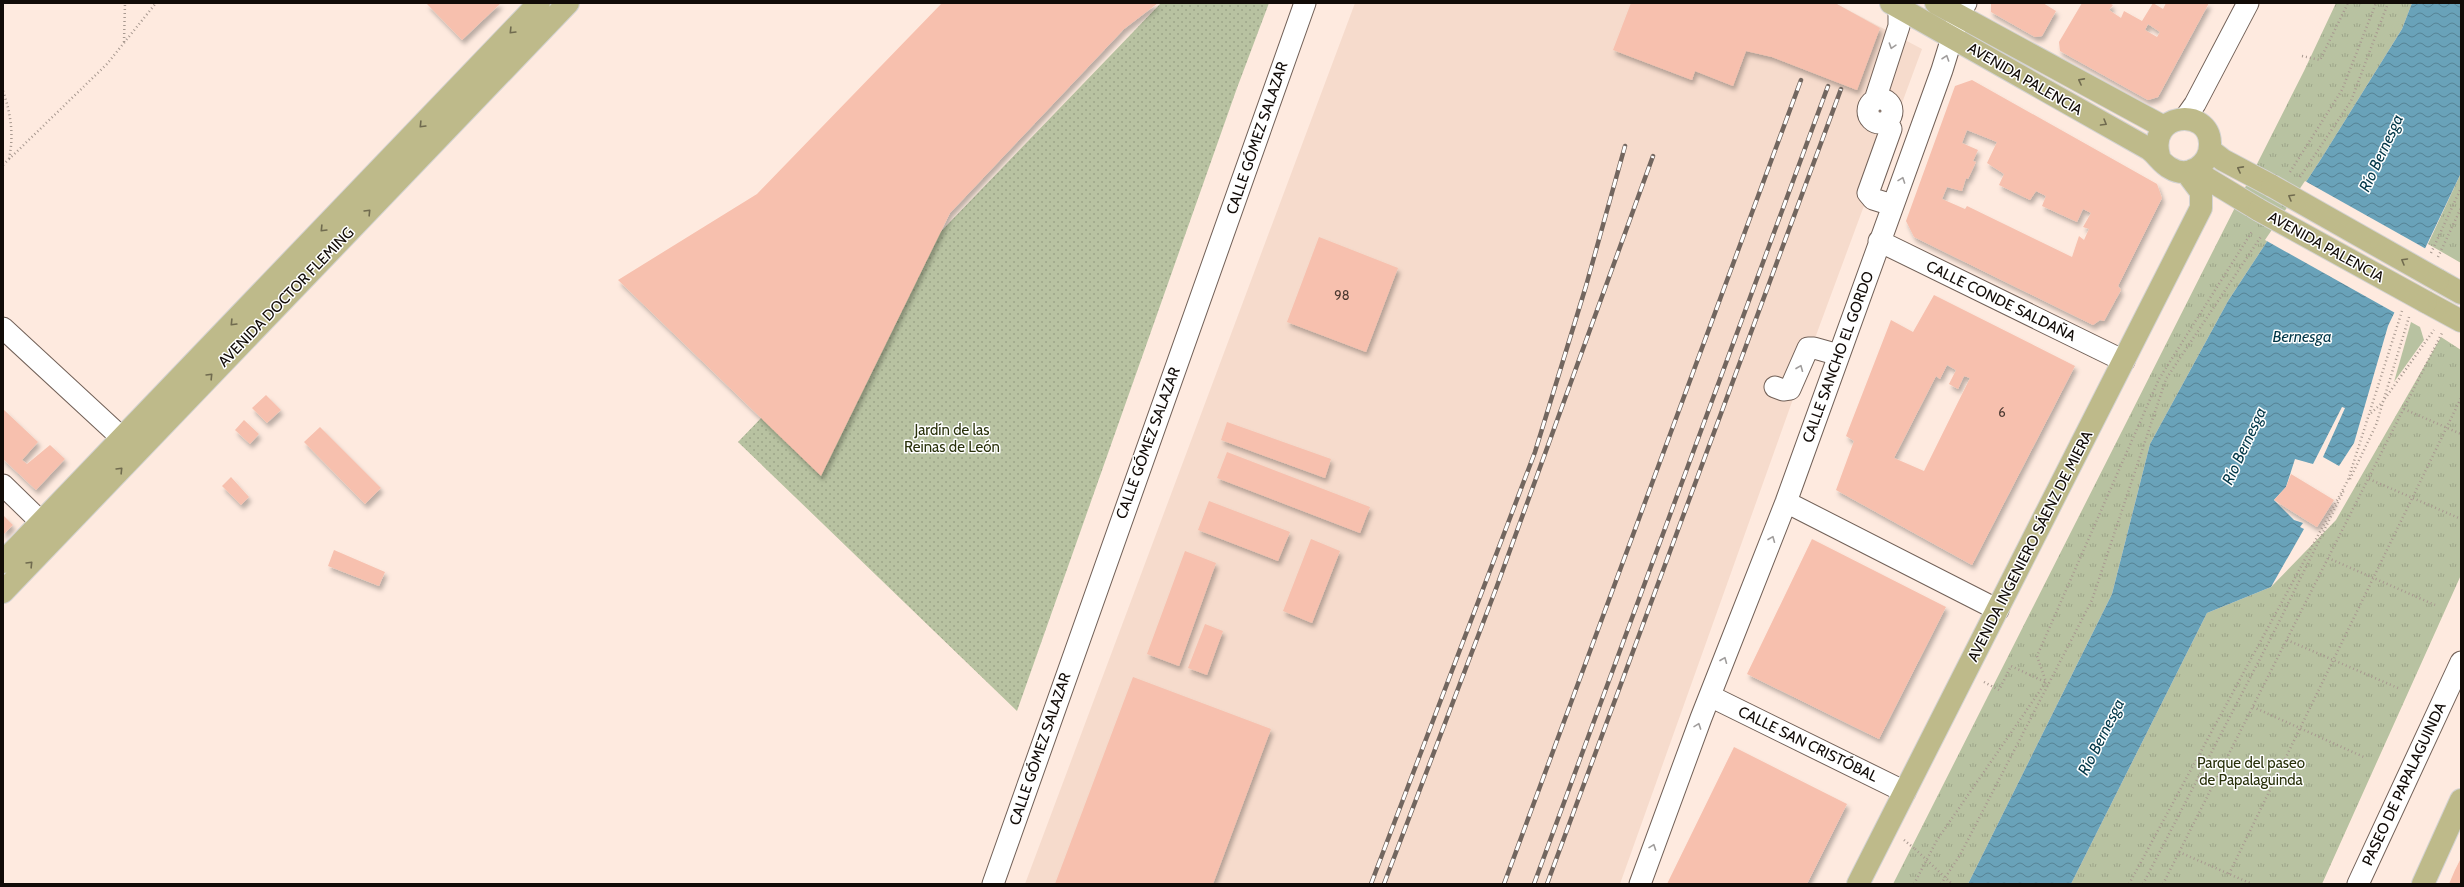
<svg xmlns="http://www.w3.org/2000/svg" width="2464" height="887" viewBox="0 0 2464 887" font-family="Cabin,sans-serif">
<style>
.built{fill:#f6dbcc}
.grass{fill:#b8c2a1}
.park{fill:url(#park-tufts)}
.garden{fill:url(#garden-dots)}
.water{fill:url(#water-waves)}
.pier{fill:#feeadf}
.building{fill:#f7c0ae;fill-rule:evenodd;filter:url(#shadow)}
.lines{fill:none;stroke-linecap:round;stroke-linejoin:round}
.minor-casing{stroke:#716057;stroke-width:23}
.major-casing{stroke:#d4d3d2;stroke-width:24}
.path{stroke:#a89990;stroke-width:2.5;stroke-dasharray:1 3;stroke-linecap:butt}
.minor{stroke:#fff;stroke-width:21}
.major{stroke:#beba8a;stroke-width:22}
.rail-casing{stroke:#72665f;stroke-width:4.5}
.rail{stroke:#fff;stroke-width:3;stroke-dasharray:9;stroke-linecap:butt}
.major-bridge-casing{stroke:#d4d3d2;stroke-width:24;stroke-linecap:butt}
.path-bridge{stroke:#a89990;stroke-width:2.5;stroke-dasharray:1 3;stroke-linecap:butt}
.major-bridge{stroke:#beba8a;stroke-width:22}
.oneway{stroke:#706b4f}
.oneway2{stroke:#a09d9c}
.labels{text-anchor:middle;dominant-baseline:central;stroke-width:3;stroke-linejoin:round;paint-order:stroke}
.number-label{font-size:13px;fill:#4a3831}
.street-label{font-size:15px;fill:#110b07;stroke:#fff}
.park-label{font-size:15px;fill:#28300a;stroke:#fff}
.water-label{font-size:16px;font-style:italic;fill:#003647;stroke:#fff}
</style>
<defs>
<pattern id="park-tufts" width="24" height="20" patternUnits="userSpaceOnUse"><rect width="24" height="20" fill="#b8c2a1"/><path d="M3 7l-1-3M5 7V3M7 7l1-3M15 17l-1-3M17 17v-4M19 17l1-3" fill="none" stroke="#9da589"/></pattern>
<pattern id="garden-dots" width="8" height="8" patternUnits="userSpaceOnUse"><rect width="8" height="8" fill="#b8c2a1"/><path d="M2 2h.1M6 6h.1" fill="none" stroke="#9da589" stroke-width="1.8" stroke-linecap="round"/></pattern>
<pattern id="water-waves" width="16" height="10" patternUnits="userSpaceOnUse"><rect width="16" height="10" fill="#69a2b9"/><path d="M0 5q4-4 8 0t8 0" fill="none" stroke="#558294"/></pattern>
<filter id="shadow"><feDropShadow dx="2.5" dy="4.5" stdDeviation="2" flood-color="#0004"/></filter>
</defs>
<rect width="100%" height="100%" fill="#feeadf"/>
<path class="built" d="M1355,3H1835L1922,49L1808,357L1620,884H1025Z"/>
<path class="grass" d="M2411,322L2420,327L2424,340L2394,382Z"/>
<path class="park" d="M2336,3H2412L2402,29L2321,159L2228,301L2150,444L2112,594L1968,884H1893L2304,71Z
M2461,173V263L2428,244Z
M2441,337L2461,350V575L2322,884H2071L2207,613L2271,587L2336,520Z"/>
<path class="garden" d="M1161,3H1269L1237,88L1017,711L738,442Z"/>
<path class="water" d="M2412,3H2461V173L2388,326L2354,443L2339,466L2323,457L2345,408L2342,407L2313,464L2295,459L2286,487L2274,500L2294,520L2303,523L2300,527L2304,529L2271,587L2207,613L2071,884H1968L2112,594L2150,444L2228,301L2321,159L2402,29Z"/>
<path class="pier" d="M2305,181L2428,250L2397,314L2265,240Z"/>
<path class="building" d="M426,3H501L462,40Z
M942,3H1158L1124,29L950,213L821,476L618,280L757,194Z
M1631,3H1835L1880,28L1857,90L1772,57L1746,51L1733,86L1695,71L1692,80L1613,50Z
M1991,3H2043L2056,11L2042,36L2035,37L1991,12Z
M2082,3H2109L2113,5L2109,10L2121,18L2124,11L2142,21L2153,3L2163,9L2166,3H2209L2158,97L2148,100L2060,51L2059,42ZM2148,24L2160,32L2157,37L2145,30Z
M1972,80L2157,184L2162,198L2118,286L2121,290L2104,321L2100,320L2093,325L1914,237L1906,221L1955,86ZM1967,130L1997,142L1987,163L2004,174L1999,185L2030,200L2036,191L2046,196L2042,206L2077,222L2083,209L2091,213L2083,227L2089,229L2084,240L2079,236L2072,257L1967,206L1965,209L1942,199L1947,187L1962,191L1966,178L1968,179L1976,162L1973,161L1978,150L1962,143Z
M1319,237L1398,268L1366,352L1287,322Z
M1934,295L2075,366L1972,565L1836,490L1854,441L1846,436L1891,320L1913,332ZM1947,365L1956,370L1949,384L1958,389L1964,376L1970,378L1924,471L1894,458L1936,376L1940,379Z
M266,395L281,410L267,423L252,408Z
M3,409L38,442L22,460L27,464L50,445L65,459L36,490L3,459Z
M244,420L259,434L250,444L235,430Z
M1227,422L1331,459L1325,478L1221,440Z
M320,427L381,488L365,504L304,442Z
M1227,452L1370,507L1360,533L1217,478Z
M2291,474L2334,500L2317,527L2274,500L2286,487Z
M231,477L249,497L241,505L222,486Z
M1209,501L1290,532L1278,561L1198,530Z
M3,515L13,525L3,535Z
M1311,539L1340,551L1312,623L1283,611Z
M1812,539L1946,607L1879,739L1747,674Z
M334,550L385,572L379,586L328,566Z
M1185,551L1216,563L1179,666L1147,654Z
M1205,624L1223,631L1207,675L1188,668Z
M1133,677L1271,729L1213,884H1055Z
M1734,747L1847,804L1807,884H1667Z
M2461,858V884H2449L2455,870Z"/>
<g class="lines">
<g class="minor-casing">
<path id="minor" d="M1868 111a12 12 0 1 1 24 0a12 12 0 1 1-24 0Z
M1875,100L1899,26V8
M2185,118L2195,104L2248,3
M1887,121L1891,129L1868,193L1873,199L1892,205
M1879,241L2124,361
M3,328L122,438
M1775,387L1783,390L1790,389L1808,348H1814L1839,355
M3,485L41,522
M1786,502L1998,610
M1710,696L1905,792
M993,884L1305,3
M1640,884L1701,718L1786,502L1942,70L1959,15L1966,3
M2358,884L2461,662"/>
</g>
<g class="major-casing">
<path id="major" d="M1891,3L2149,149C2157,155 2162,164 2170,168C2189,180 2211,164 2210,143C2209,107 2147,112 2159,156
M1936,3L2164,127
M2210,150L2223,160L2272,186
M2193,170L2259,210
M2438,280L2461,293
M2426,302L2461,321
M3,562L539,3
M3,592L568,3
M1858,884L2201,208V192L2186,172
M2423,884L2461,800"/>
</g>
<path class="path" d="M124,42L125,3
M2302,56L2320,60L2348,3
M3,91C11,114 14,135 9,159
M3,165L107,64L156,3
M2290,172L2342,90L2376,3
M2300,177L2351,101L2388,3
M2431,253L2461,188
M2438,257L2461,208
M2404,409L2461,434
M2371,413L2381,404L2434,330
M2350,479L2376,425L2409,317
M2369,479L2461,519
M2328,558L2435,605
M2287,640L2398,688
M1984,682L1999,690L2011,666L2045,682
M2253,707L2366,758
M1904,840L1915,849
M2179,852L2252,884
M2229,874L2461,398
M1914,884L1937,840L2046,682L2037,656L2159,379L2253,230
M1941,884L1960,855L2092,600L2166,379L2262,235
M2129,884L2348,480L2402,311
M2143,884L2276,628L2344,490
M2163,884L2442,333"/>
<use href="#minor" class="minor"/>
<use href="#major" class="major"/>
<g class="rail-casing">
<path id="rail" d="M1371,884L1535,452L1586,286L1625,146
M1384,884L1497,586L1653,156
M1504,884L1801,80
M1534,884L1828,86
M1547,884L1841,89"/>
</g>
<use href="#rail" class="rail"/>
<g class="major-bridge-casing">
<path id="major-bridge" d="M2272,186L2438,280
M2259,210L2426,302"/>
</g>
<path class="path-bridge" d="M1915,849L1952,884"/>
<use href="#major-bridge" class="major-bridge"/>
</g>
<defs><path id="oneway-chevron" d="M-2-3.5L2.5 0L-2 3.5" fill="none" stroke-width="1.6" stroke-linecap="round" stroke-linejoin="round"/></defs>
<g class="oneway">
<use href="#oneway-chevron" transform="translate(512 31) rotate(134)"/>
<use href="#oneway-chevron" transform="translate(2081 81) rotate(-152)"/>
<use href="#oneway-chevron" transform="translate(2104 123) rotate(30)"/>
<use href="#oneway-chevron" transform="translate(422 125) rotate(134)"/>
<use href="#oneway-chevron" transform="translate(2240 169) rotate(-152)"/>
<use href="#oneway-chevron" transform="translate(2291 197) rotate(-150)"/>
<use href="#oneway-chevron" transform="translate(368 212) rotate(-46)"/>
<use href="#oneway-chevron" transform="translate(323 229) rotate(134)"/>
<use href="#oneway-chevron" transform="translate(2404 261) rotate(-150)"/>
<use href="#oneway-chevron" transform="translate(233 323) rotate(134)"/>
<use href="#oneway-chevron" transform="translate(210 376) rotate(-46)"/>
<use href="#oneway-chevron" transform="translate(120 470) rotate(-46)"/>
<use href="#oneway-chevron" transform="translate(30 564) rotate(-46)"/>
</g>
<g class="oneway2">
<use href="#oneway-chevron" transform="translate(1892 46) rotate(108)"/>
<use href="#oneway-chevron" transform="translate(1946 58) rotate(-71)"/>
<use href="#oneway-chevron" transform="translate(1902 180) rotate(-70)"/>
<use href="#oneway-chevron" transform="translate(1800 368) rotate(-68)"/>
<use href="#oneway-chevron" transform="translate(1772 539) rotate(-68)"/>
<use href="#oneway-chevron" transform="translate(1724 660) rotate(-68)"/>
<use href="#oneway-chevron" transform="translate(1698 726) rotate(-70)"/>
<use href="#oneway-chevron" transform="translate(1653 847) rotate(-70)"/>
</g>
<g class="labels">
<g class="number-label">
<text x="1342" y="295">98</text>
<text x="2002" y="412">6</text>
</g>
<g class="street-label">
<text transform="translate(2025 79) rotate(30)">AVENIDA PALENCIA</text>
<text transform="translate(1257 138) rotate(-71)">CALLE GÓMEZ SALAZAR</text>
<text transform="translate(2326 247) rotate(29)">AVENIDA PALENCIA</text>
<text transform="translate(286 297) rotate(-46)">AVENIDA DOCTOR FLEMING</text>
<text transform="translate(2001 301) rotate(26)">CALLE CONDE SALDAÑA</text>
<text transform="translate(1838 357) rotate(-70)">CALLE SANCHO EL GORDO</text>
<text transform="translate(1148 443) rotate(-70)">CALLE GÓMEZ SALAZAR</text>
<text transform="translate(2030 546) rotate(-63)">AVENIDA INGENIERO SÁENZ DE MIERA</text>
<text transform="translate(1808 744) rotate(26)">CALLE SAN CRISTÓBAL</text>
<text transform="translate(1040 749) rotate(-71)">CALLE GÓMEZ SALAZAR</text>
<text transform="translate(2404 784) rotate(-65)">PASEO DE PAPALAGUINDA</text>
</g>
<g class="park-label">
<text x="952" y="430">Jardín de las<tspan x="952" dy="17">Reinas de León</tspan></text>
<text x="2251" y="763">Parque del paseo<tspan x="2251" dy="17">de Papalaguinda</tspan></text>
</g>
<g class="water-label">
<text transform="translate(2381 153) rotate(-65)">Río Bernesga</text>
<text x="2302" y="336">Bernesga</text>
<text transform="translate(2244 446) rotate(-65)">Río Bernesga</text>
<text transform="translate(2101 737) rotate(-63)">Río Bernesga</text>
</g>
</g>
<rect width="2464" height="887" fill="none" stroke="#110b07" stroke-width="8"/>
</svg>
